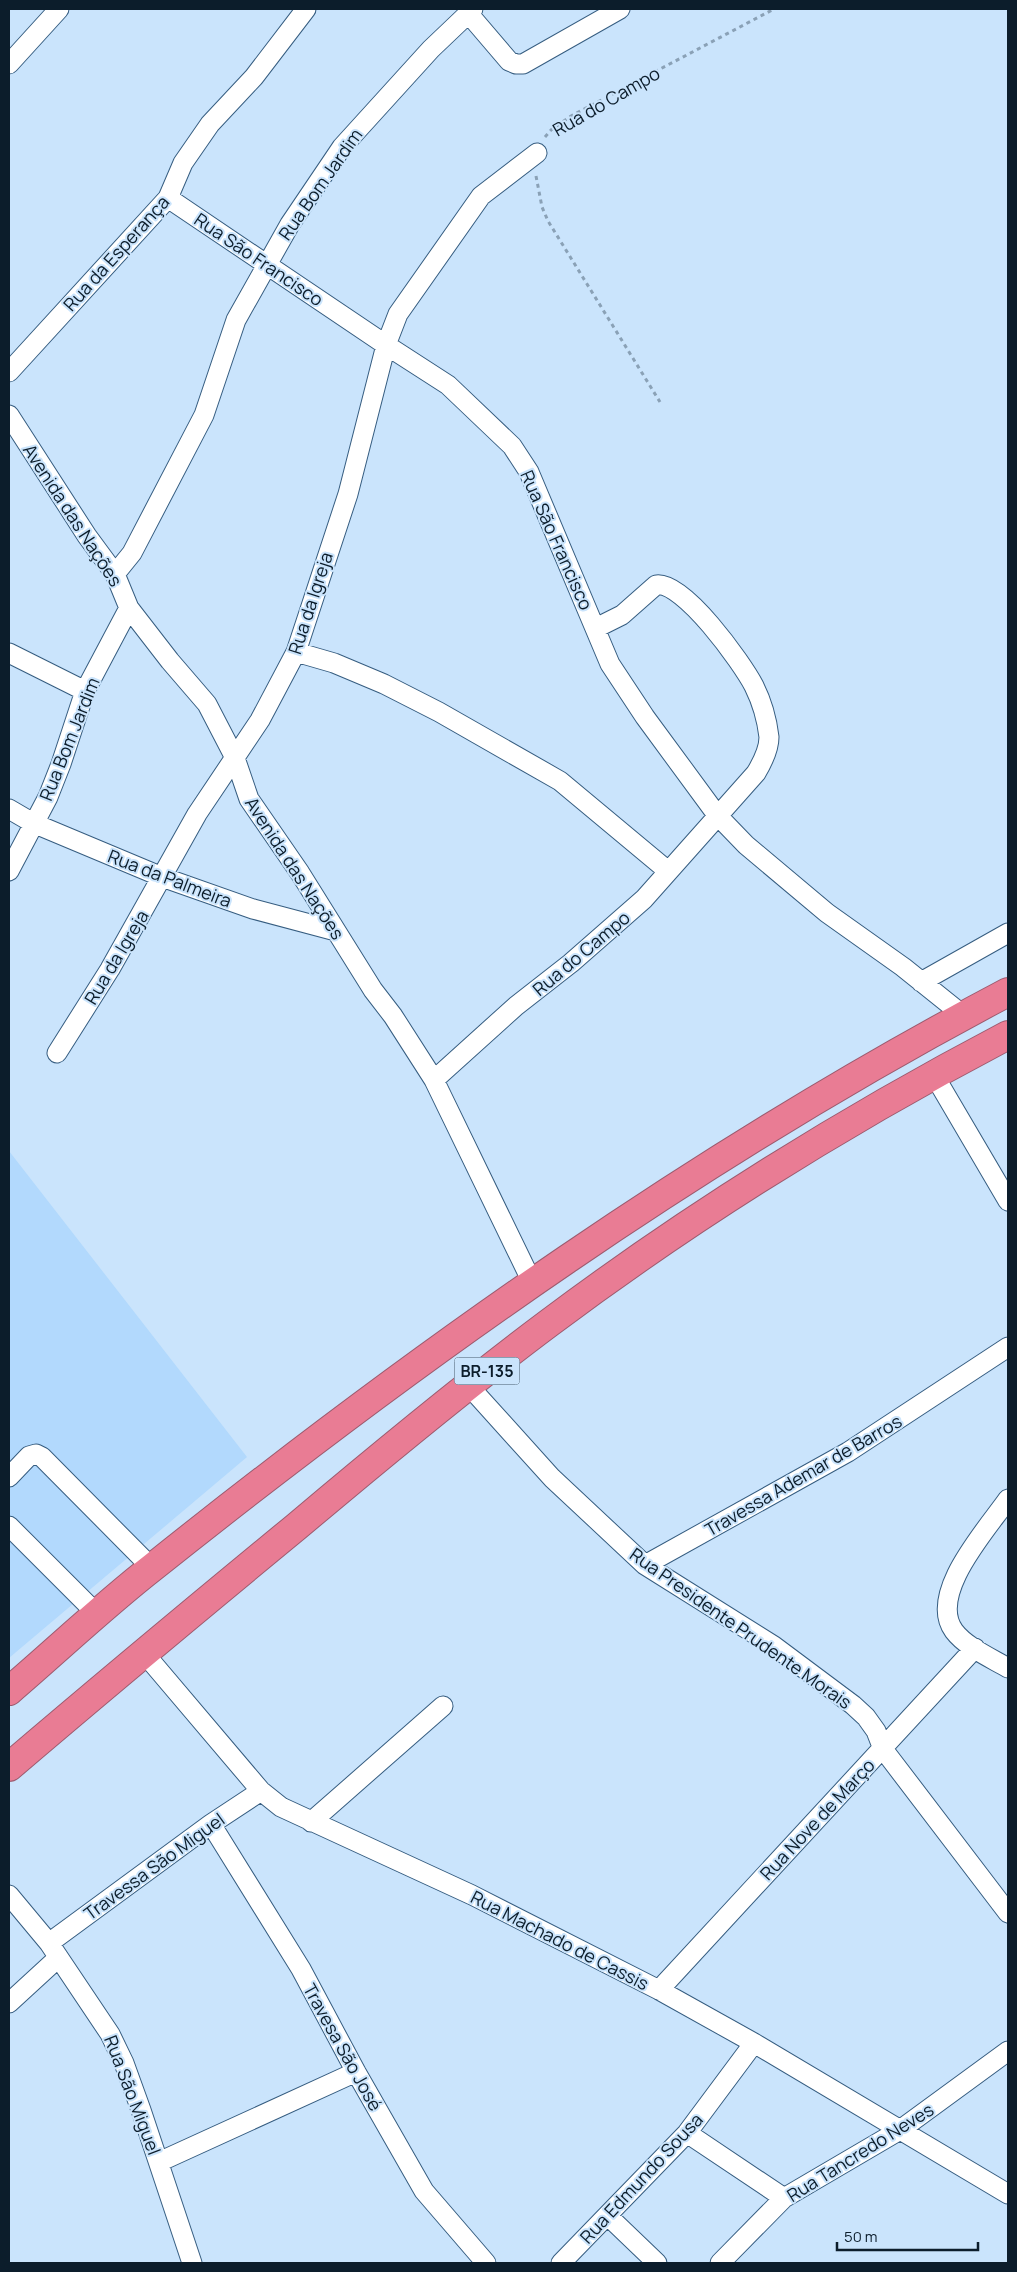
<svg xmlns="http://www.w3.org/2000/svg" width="1017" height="2272" viewBox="0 0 1017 2272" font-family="Manrope,sans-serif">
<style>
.built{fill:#b2d9fd}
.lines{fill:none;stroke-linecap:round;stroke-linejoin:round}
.minor-casing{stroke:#365d80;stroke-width:21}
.highway-casing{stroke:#9c5b6f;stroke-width:30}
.path{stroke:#8aa1b6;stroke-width:3;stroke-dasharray:4 4;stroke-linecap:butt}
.minor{stroke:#fff;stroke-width:19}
.highway{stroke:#e97c94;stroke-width:28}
.labels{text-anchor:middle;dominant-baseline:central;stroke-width:4;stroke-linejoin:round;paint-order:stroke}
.shield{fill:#cae4fc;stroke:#45596a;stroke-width:1}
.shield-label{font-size:16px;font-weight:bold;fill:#0c1d2b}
.street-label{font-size:18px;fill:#0c1d2b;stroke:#cae4fc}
</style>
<rect width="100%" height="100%" fill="#cae4fc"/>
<path class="built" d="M9,1151L247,1457L9,1658Z"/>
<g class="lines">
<g class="minor-casing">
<path id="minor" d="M468,13L509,61L516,64H523L620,9
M9,64L59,9
M168,198L386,345L448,385L512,446L529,472L610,664L645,717L717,815L746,845L827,913L903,967L964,1016
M9,372L168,198L183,163L210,124L254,77L306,9
M9,415L87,536L115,574L129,608L170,661L207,704L235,758L249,799L300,873L373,990L393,1016L434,1080L532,1282
M115,574L132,553L204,415L236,320L290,224L342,147L431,49L473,9
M296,652L334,663L384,684L439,712L560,781L668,871
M9,653L85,691
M9,809L33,823L162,877L253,909L336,931
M9,871L48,797L61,764L85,691L129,608
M921,982L1008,933
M57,1053L110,969L197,814L260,720L296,652L348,494L386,345L398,314L481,196L537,153
M934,1075L1008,1201
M434,1080L516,1006L571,963L644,899L756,773C762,763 769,749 769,737C767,720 762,702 754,686C742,663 683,580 656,585L622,615L596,628
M468,1385L552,1478L645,1565L774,1646L853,1705L866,1717L876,1731L883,1749L1008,1913
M9,1477L29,1456L36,1454L42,1457L152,1568
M1008,1499C988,1528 927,1594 954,1631C966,1647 991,1658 1008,1668
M9,1526L97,1614
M645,1565L848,1452L1008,1347
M144,1653L261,1791L281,1807L472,1895L659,1990L754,2043L1008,2194
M311,1822L443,1706
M211,1824L301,1969L356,2072L424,2191L486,2263
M9,1895L49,1943L110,2034L124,2063L141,2110L192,2263
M49,1943L211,1824L261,1791
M659,1990L975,1648
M9,2003L58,1958
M687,2133L784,2198
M159,2162L356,2072
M608,2216L657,2263
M561,2263L687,2133L754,2043
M720,2263L784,2198L900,2130L1008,2051"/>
</g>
<g class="highway-casing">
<path id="highway" d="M9,1691C57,1650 103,1606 153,1567C421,1353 704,1152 1008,992
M9,1767C104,1686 200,1606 296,1527C379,1457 462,1388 549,1323C693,1215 848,1119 1008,1035"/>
</g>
<path class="path" d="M545,137L551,130L571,116L774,9
M536,176L542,207L548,221L660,402"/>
<use href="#minor" class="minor"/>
<use href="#highway" class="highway"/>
</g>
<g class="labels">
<rect class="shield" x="454.5" y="1357.5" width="65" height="27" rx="4"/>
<g class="shield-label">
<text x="487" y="1371">BR-135</text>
</g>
<g class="street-label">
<text transform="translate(606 101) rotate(-30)">Rua do Campo</text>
<text transform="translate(320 184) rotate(-55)">Rua Bom Jardim</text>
<text transform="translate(116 253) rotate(-48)">Rua da Esperança</text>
<text transform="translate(259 259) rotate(34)">Rua São Francisco</text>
<text transform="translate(73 515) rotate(57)">Avenida das Nações</text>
<text transform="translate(557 540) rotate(66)">Rua São Francisco</text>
<text transform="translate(310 603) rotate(-72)">Rua da Igreja</text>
<text transform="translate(69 739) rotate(-68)">Rua Bom Jardim</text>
<text transform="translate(295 868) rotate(57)">Avenida das Nações</text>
<text transform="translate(170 878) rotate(21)">Rua da Palmeira</text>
<text transform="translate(581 953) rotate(-40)">Rua do Campo</text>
<text transform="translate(116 957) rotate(-59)">Rua da Igreja</text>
<text transform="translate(803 1475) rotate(-30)">Travessa Ademar de Barros</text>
<text transform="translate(741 1628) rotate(35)">Rua Presidente Prudente Morais</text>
<text transform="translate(817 1819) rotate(-47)">Rua Nove de Março</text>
<text transform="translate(154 1866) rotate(-36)">Travessa São Miguel</text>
<text transform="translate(560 1940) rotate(27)">Rua Machado de Cassis</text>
<text transform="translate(343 2047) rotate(61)">Travesa São José</text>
<text transform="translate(133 2095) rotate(69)">Rua São Miguel</text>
<text transform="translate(860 2152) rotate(-32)">Rua Tancredo Neves</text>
<text transform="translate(641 2178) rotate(-47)">Rua Edmundo Sousa</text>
</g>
</g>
<rect width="1017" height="2272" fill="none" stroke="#0c1d2b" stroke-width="20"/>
<path d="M837 2242v8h141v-8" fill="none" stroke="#0c1d2b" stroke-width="2.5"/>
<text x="844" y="2242" font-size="15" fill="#0c1d2b" stroke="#cae4fc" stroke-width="4" paint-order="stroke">50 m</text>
</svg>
